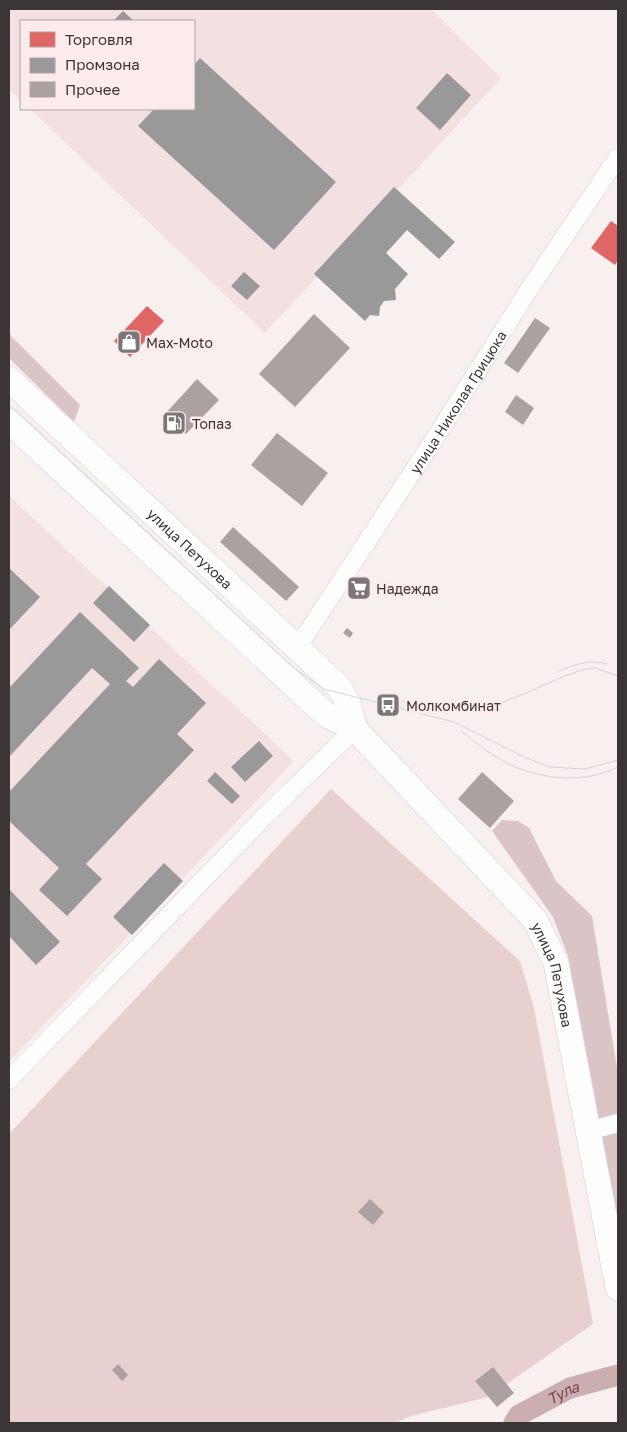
<svg xmlns="http://www.w3.org/2000/svg" width="627" height="1432" viewBox="0 0 627 1432" font-family="'Golos Text',sans-serif">
<style>
.built{fill:#f3e1e1}
.green{fill:#e8d0d1}
.forest{fill:#dbc4c5}
.shops{fill:#e06666}
.industry{fill:#999}
.lines{fill:none;stroke-linecap:round;stroke-linejoin:round}
.river{stroke:#caaeb0;stroke-width:21}
.building{fill:#aba1a1}
.minor-casing{stroke:#d3cccc;stroke-width:19}
.highway-casing{stroke:#d3cccc;stroke-width:26}
.minor{stroke:#fefdfd;stroke-width:18}
.highway{stroke:#fefdfd;stroke-width:25}
.tram{stroke:#d6d4d4;stroke-width:1}
.labels{text-anchor:middle;dominant-baseline:central;stroke-width:5;stroke-linejoin:round;paint-order:stroke}
.poi-label{font-size:14px;fill:#3b3535;stroke:#fcebeb;text-anchor:start}
.street-label{font-size:14px;fill:#3b3535;stroke:#fcebeb}
.water-label{font-size:15px;font-style:italic;fill:#794449;stroke:#fcebeb}
</style>
<rect width="100%" height="100%" fill="#f8efef"/>
<path class="built" d="M9,9H431L501,78L265,333L30,109H194V21H21V101L9,89Z
M9,496L294,761L9,1062Z"/>
<path class="green" d="M331,789L520,961L534,1008L593,1324L488,1397L411,1416L395,1423H9V1134Z"/>
<path class="forest" d="M9,334L80,405L74,422L9,358Z
M502,820L518,821L529,828L556,881L592,916L618,1074V1219L568,956L553,917L492,831Z"/>
<path class="shops" d="M611,221L618,226V260L615,265L591,248Z
M147,306L164,321L130,357L114,341Z
M358,577L369,584L359,599L348,592Z"/>
<path class="industry" d="M123,11L134,21H113Z
M200,58L336,182L274,250L138,126L154,109H194V65Z
M447,73L471,95L440,130L416,108Z
M394,187L455,242L439,259L407,230L386,253L408,274L395,289L396,300L384,301L380,307L379,316L370,315L365,321L314,274Z
M244,272L260,286L247,300L231,286Z
M10,569L40,597L9,630V571Z
M109,586L150,625L134,642L93,603Z
M80,612L139,668L126,681L133,687L159,659L206,703L177,734L194,750L86,864L102,879L67,916L39,890L59,868L9,821V792L110,684L92,668L9,757V688Z
M259,741L273,756L245,782L231,767Z
M215,772L240,796L232,804L207,781Z
M164,863L183,881L132,935L113,917Z
M9,889L60,942L36,965L9,936Z"/>
<g class="lines">
<path class="river" id="s1" d="M514,1423L519,1415L570,1388L618,1375"/>
</g>
<path class="building" d="M314,314L350,348L295,407L259,374Z
M535,318L550,328L518,373L504,363Z
M197,379L219,400L186,434L165,414Z
M516,395L534,408L523,425L505,412Z
M277,433L328,473L302,506L251,465Z
M233,527L299,587L286,601L220,542Z
M347,628L353,633L350,638L343,633Z
M482,772L514,801L490,828L458,799Z
M370,1199L384,1212L373,1225L358,1212Z
M118,1364L128,1375L122,1381L112,1370Z
M493,1367L514,1393L497,1407L475,1381Z"/>
<g class="lines">
<g class="minor-casing">
<g id="minor">
<path id="s2" d="M297,648L437,435L526,294L618,157"/>
<path d="M9,1080L268,813L355,729"/>
<path d="M588,1131L618,1123"/>
</g>
</g>
<g class="highway-casing">
<g id="highway">
<path id="s3" d="M9,379L339,687L348,703L355,729"/>
<path id="s4" d="M9,421L313,703L328,716L355,729L535,920L556,963L618,1288"/>
</g>
</g>
<use href="#minor" class="minor"/>
<use href="#highway" class="highway"/>
<path class="tram" d="M9,405L294,668L324,689L454,722L526,758L550,767L585,769L618,760
M559,671C576,664 589,659 607,664
M402,701C430,708 463,715 490,706C521,697 550,681 581,670L595,668L618,676
M461,731C476,743 492,756 509,764C542,780 585,784 618,767"/>
</g>
<defs>
<g id="shop-square" transform="scale(1.25)"><rect x="-9" y="-9" width="18" height="18" rx="4" fill="#7d7676" stroke="#fcebeb"/><path d="M-5-2.5h2.3a2.7 3.5 0 0 1 5.4 0H5L5.5 6h-11ZM-1.5-2.5h3a1.5 2.3 0 0 0-3 0Z" fill="#fff"/></g>
<g id="fuel-square" transform="scale(1.25)"><rect x="-9" y="-9" width="18" height="18" rx="4" fill="#7d7676" stroke="#fcebeb"/><path d="M-5.5-6h7V0h2V4h1.3V-2.5L3-4.5l.8-.8L6-3V5H2.5V1h-1V6h-7ZM-4.2-4.7v3.2H.2V-4.7Z" fill="#fff"/></g>
<g id="supermarket-square" transform="scale(1.25)"><rect x="-9" y="-9" width="18" height="18" rx="4" fill="#7d7676" stroke="#fcebeb"/><path d="M-6-5.5h2.5l.6 2H6L4.5 2H-2.5L-4.4-4H-6ZM-1.5 3.2a1.3 1.3 0 1 0 .1 0ZM3 3.2a1.3 1.3 0 1 0 .1 0Z" fill="#fff"/></g>
<g id="bus-square" transform="scale(1.25)"><rect x="-9" y="-9" width="18" height="18" rx="4" fill="#7d7676" stroke="#fcebeb"/><path d="M-5-6H5V4H4V6H2V4H-2V6H-4V4H-5ZM-3.5-4V0h7V-4ZM-3.5 1.2v1.5H-2V1.2ZM2 1.2v1.5H3.5V1.2Z" fill="#fff"/></g>
</defs>
<g fill-rule="evenodd">
<use href="#shop-square" x="129" y="342"/>
<use href="#fuel-square" x="174" y="423"/>
<use href="#supermarket-square" x="359" y="588"/>
<use href="#bus-square" x="388" y="705"/>
</g>
<g class="labels">
<g class="poi-label">
<text x="146" y="342">Max-Moto</text>
<text x="192" y="423">Топаз</text>
<text x="376" y="588">Надежда</text>
<text x="406" y="705">Молкомбинат</text>
</g>
<g class="street-label">
<text stroke="none"><textPath href="#s2" startOffset="294">улица Николая Грицюка</textPath></text>
<text stroke="none"><textPath href="#s3" startOffset="248">улица Петухова</textPath></text>
<text stroke="none"><textPath href="#s4" startOffset="785">улица Петухова</textPath></text>
</g>
<g class="water-label">
<text stroke="none"><textPath href="#s1" startOffset="59">Тула</textPath></text>
</g>
</g>
<rect width="627" height="1432" fill="none" stroke="#3b3535" stroke-width="20"/>
<rect x="20" y="20" width="175" height="90" fill="#fcebeb" stroke="#afa2a2"/>
<rect x="30" y="32" width="25" height="15" fill="#e06666" stroke="#afa2a2"/>
<text x="65" y="45" font-size="15" fill="#3b3535">Торговля</text>
<rect x="30" y="58" width="25" height="15" fill="#999999" stroke="#afa2a2"/>
<text x="65" y="70" font-size="15" fill="#3b3535">Промзона</text>
<rect x="30" y="82" width="25" height="15" fill="#aba1a1" stroke="#afa2a2"/>
<text x="65" y="95" font-size="15" fill="#3b3535">Прочее</text>
</svg>
